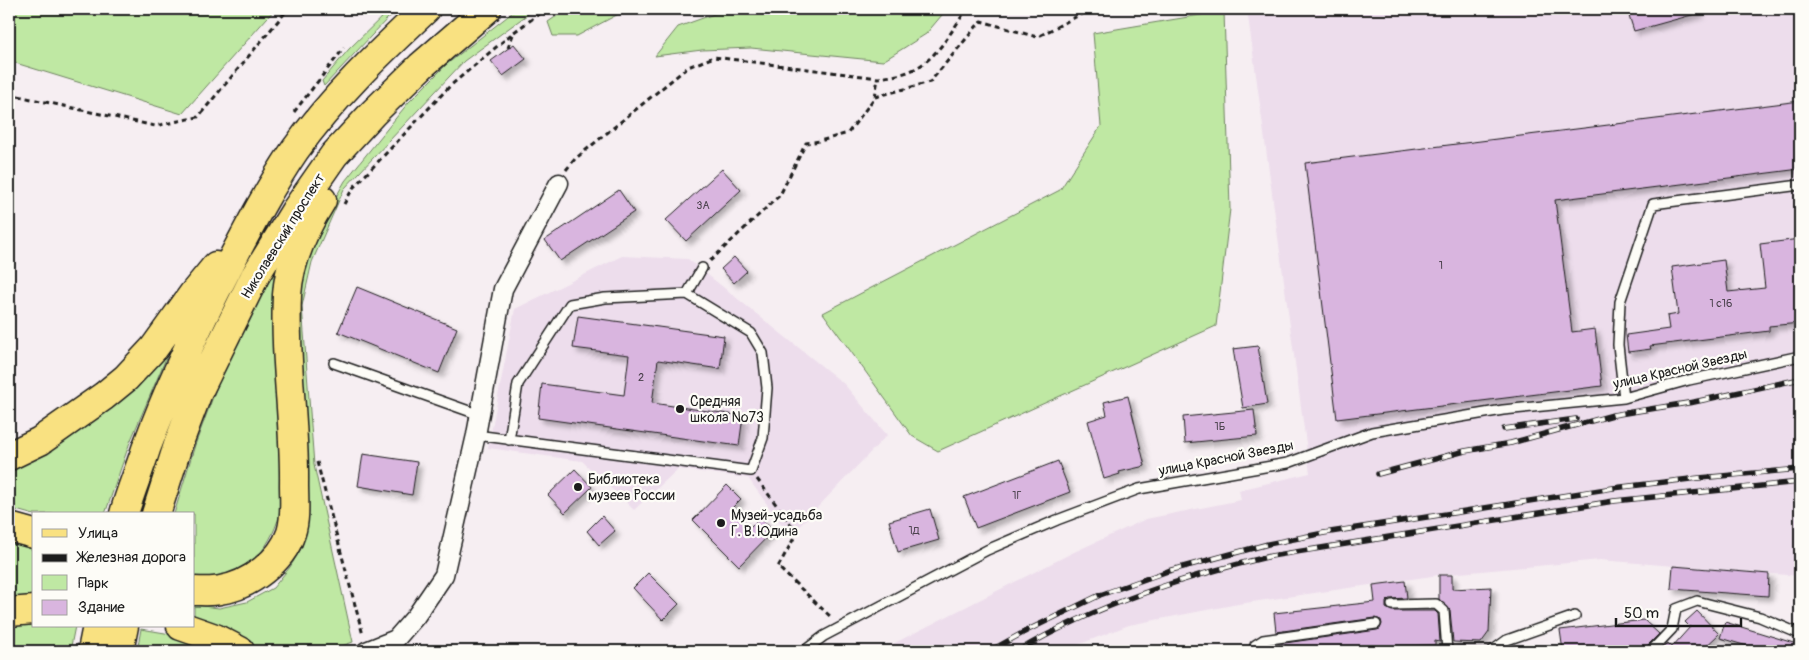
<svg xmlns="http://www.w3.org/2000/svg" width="1809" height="660" viewBox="0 0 1809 660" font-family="Pangolin,sans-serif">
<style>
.built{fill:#edddec}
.green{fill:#bfe8a3;stroke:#6e8260}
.building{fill:#d9b5df;stroke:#1c1c1c;filter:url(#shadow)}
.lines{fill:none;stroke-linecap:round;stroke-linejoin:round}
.lane-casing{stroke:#1c1c1c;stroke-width:12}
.street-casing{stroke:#1c1c1c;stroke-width:21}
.primary-casing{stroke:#1c1c1c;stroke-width:31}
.path{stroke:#1c1c1c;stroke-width:3;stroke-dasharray:5 4;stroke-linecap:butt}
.lane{stroke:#fdfcf7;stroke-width:9}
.street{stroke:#fdfcf7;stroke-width:18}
.primary{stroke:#f9e181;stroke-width:28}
.rail-casing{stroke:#1c1c1c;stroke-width:5.5}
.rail{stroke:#fdfcf7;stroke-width:4;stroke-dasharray:11;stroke-linecap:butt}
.poi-dot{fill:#1c1c1c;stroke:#fdfcf7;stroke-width:2}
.labels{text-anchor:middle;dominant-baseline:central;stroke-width:4.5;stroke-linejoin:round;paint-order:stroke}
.number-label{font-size:11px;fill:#4b424d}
.street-label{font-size:14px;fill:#1c1c1c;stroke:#fdfcf7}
.poi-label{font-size:14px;fill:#1c1c1c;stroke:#fdfcf7;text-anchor:start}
</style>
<defs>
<filter id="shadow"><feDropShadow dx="4.5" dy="4.5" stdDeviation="2.5" flood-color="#0004"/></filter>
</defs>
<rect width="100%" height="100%" fill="#f6eef2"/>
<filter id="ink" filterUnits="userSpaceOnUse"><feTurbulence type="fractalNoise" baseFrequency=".02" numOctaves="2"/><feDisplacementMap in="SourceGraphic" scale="10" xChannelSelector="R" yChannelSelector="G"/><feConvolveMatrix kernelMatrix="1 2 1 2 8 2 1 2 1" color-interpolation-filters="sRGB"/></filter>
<g filter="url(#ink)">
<path class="built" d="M1247,9H1800V576L1600,560L1439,575L1238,604L1129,625L1062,651H879L1072,553L1146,519L1241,500L1239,490L1310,473Z
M622,256L688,259L844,384L887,435L790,536L748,478L678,469L634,510L582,461L488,448L515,309Z"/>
<path class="green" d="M9,9H275L182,114L9,61Z
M390,9H401L388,18L324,86L322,81L349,49Z
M517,9H535L464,61L344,189L312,262L302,306L314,465L353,642L328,651H264L205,620L194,617V605L219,608L247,602L273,588L290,567L302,547L309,514L296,320L304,270L324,218L345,181L408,103L447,64Z
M567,9H628L577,36H553L548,22Z
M728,9H947L926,34L883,61L751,48L702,50L655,56L678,27Z
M1224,11L1230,209L1216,326L938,451L912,436L823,313L1060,190L1101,126L1093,33Z
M280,261L285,493C278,530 262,569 221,575C211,577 203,579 194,577V514H174L195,445L225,365Z
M167,356L130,442L105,514H34V515L9,508V470C67,440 117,398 167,356Z
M9,543L34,547V595L9,598Z
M34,622V626H75L70,651H12L9,649V626Z
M141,629L165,633L217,651H137Z"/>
<path class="building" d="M1627,9H1699V13L1634,31Z
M514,44L526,59L503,76L491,61Z
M1800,101V169L1555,200L1572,332L1595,329L1602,386L1337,419L1305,163Z
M722,169L741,190L686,241L666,220Z
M619,190L634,212L560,261L545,240Z
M1800,239V323L1769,326V331L1650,346L1651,349L1628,352L1626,335L1669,329L1667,316L1678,314L1672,267L1724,260L1728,292L1765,288L1760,244Z
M734,257L747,271L734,283L721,269Z
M357,287L457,328L439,373L338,332Z
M578,316L724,336L720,369L658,360L652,403L743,416L739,446L538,418L542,384L624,395L629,355L573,348Z
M1258,346L1267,404L1243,408L1233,349Z
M1128,396L1145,466L1119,472L1120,474L1104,479L1088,421L1107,415L1104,402Z
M1254,410L1257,436L1185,443L1183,417Z
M363,454L417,462L412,495L358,486Z
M1058,461L1070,492L976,528L964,497Z
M575,469L592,487L565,513L548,495Z
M727,485L741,499L731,509L750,527L760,517L773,531L739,566L693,520Z
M930,509L939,540L898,552L889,521Z
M602,516L615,531L599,545L587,531Z
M1673,566L1769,574L1768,596L1671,589Z
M648,573L679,604L663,620L633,588Z
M1439,575H1452V589L1491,587L1489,632L1481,643L1453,642L1450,610L1439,599Z
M1405,581L1407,598L1389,599L1386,602V608L1392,611H1435L1438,614L1440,642L1435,641V645L1396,646L1397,651H1279L1278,644L1377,630L1380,629L1382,624L1381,620L1375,618L1276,632L1274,613L1375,602L1373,585Z
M1697,611L1719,634L1701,651H1659L1668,643L1672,647L1690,627L1685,622Z
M1644,620L1659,634L1646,647L1645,651H1563L1560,630Z
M1725,622L1800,645V651H1764L1720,638Z"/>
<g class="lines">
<g class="lane-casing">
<path id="lane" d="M334,363L480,415
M1624,398L1618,345L1620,302L1653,204L1800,185
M476,435L751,471L763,438L767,388L763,353L751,333L687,294L702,268
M509,440L518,384L570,304L605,298L687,294
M1392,605L1436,604L1444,611L1447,651
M804,651L824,636L987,550L1057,520L1139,489L1288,463L1372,432L1503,410L1624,398L1689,380L1800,356
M1255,651V645L1263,640L1376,624
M1492,651L1507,640L1575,616
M1651,651L1672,629L1676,609L1697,601L1760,617L1800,634"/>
</g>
<g class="street-casing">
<path id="street" d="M366,651L396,639L416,616L444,575L476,435L503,289L559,183"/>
</g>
<g class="primary-casing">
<path id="primary" d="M9,456L40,441L104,396L126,378L154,348L193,294L216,266
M124,514C130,492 139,471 146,449C169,387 197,327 227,269C248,229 269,188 295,150C332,98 379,53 426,9
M156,514L178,445L198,392L255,276L295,211L334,155L373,113L421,66L487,9
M9,527L34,534
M194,591C202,591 212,592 220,590C249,586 282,561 291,533C296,518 294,500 294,484C295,421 284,359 287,295C289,262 304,229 322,200
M9,612L34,610
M181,626L215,638L240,651
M92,651L97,626
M119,651L124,626"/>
</g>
<path class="path" d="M508,48L514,32
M9,94L155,126L198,117L288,9
M875,97L930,82L981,21L1037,37L1091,9
M294,112L344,48
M566,170L575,159L688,67L714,57L878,78C886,77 894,76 901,74C934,66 949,34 967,9
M344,204L353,188L450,86L514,32L546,9
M710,261L780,195L806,143L820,141L848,133L875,97L878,78
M317,462L363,635
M757,479L795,530L794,538L778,567L832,618"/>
<use href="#lane" class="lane"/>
<use href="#street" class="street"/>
<use href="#primary" class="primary"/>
<g class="rail-casing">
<path id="rail" d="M1504,429L1576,419
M1378,474L1465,451L1511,443L1613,415L1694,402L1800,379
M990,651L1028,630L1100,595L1168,571L1268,544L1324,533L1613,488L1699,478L1800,469
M1018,651C1096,605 1183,577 1271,556L1614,501L1800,482"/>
</g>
<use href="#rail" class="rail"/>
</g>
</g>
<g class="poi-dot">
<circle cx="680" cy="409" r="5"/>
<circle cx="578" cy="487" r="5"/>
<circle cx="721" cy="523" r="5"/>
</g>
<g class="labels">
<g class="number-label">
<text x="703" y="205">3А</text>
<text x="1441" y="265">1</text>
<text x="1721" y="303">1 с16</text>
<text x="641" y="377">2</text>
<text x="1220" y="426">1Б</text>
<text x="1017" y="495">1Г</text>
<text x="914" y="530">1Д</text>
</g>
<g class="street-label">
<text transform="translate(283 236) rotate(-58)">Николаевский проспект</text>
<text transform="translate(1680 369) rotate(-13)">улица Красной Звезды</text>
<text transform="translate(1226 458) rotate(-11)">улица Красной Звезды</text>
</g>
<g class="poi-label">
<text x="690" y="401">Средняя<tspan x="690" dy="16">школа №73</tspan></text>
<text x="588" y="479">Библиотека<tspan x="588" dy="16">музеев России</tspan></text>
<text x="731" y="515">Музей-усадьба<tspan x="731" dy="16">Г. В. Юдина</tspan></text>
</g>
</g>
<rect width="1809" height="660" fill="none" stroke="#fdfcf7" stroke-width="30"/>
<rect x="15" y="15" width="1779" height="630" fill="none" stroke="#1c1c1c" stroke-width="2" filter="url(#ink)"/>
<rect x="32" y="512" width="162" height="115" fill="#fdfcf7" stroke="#a3a29f"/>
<rect x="42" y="529" width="25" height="8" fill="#f9e181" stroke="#a3a29f"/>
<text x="78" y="538" font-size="15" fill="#1c1c1c">Улица</text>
<rect x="42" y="554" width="25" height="8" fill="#1c1c1c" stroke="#a3a29f"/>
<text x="78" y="562" font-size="15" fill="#1c1c1c">Железная дорога</text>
<rect x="42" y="575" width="25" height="15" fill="#bfe8a3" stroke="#a3a29f"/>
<text x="78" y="588" font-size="15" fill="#1c1c1c">Парк</text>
<rect x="42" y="600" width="25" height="15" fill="#d9b5df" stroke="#a3a29f"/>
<text x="78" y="612" font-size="15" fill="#1c1c1c">Здание</text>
<path d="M1616 618v8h125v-8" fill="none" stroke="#1c1c1c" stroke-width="2.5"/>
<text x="1624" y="618" font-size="15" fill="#1c1c1c" stroke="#fdfcf7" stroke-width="4" paint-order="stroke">50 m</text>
</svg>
